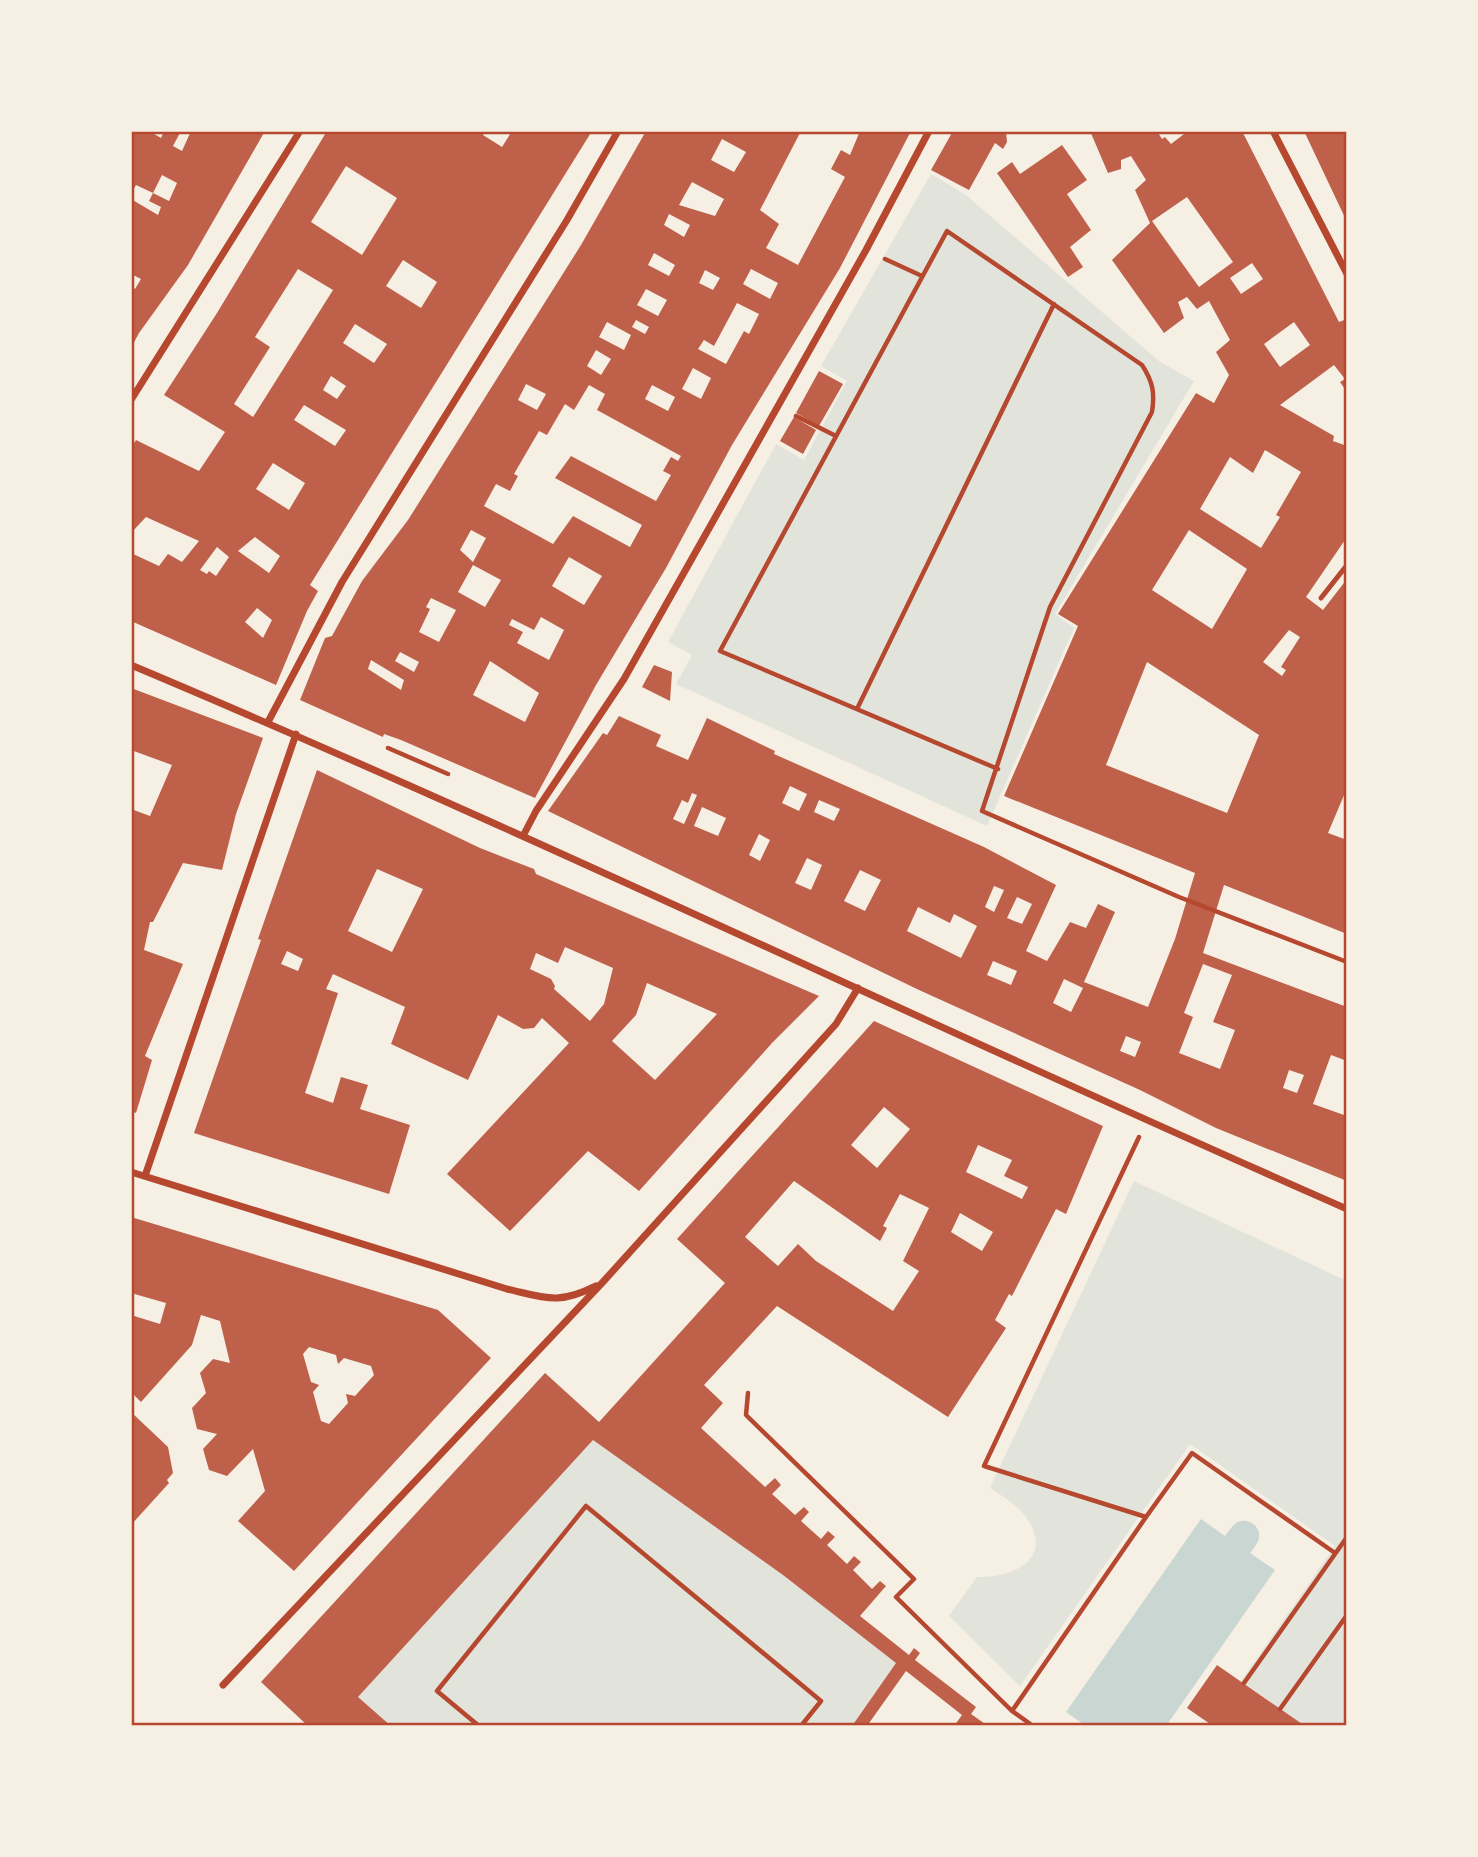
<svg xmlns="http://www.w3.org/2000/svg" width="1478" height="1857" viewBox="0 0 1478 1857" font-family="'Roboto Condensed',sans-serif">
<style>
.green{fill:#e2e4dc}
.water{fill:#c9d6d2}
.building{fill:#bf614a;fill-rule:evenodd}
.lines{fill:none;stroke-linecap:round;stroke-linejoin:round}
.path{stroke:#b5482f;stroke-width:4.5}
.service{stroke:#b5482f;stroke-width:5}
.minor{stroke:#b5482f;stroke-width:7}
.neatline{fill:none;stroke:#b5482f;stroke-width:2.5}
</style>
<rect width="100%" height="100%" fill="#f6efe4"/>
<path class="green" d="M931,174L966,195L1159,361L1194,381L1055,614L1074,628L987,826L676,684L692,655L668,642L776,444L804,460L847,381L821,366Z
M1134,1181L1347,1281V1726H1305L1241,1681L1335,1546L1190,1444L1020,1686L949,1616L977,1577C1011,1578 1054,1560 1028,1520C1018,1505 1004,1497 990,1488Z
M593,1440L783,1575L896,1663L852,1726H391L358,1697Z"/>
<path class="water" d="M1201,1519L1225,1536C1228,1532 1232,1526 1236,1523C1247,1516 1261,1526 1259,1538C1258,1543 1253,1549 1250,1553L1275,1570L1166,1726H1086L1066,1712Z"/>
<path class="building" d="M131,131H149L161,138L164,131H181L173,146L182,151L191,131H265L188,265L139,333L131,348V287L135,289L141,279L131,274V199L158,215L161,207L149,201L153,193L169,201L177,183L162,175L153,193L136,185L131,194Z
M327,131H486L483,135L502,147L512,131H592L310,585L318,591L307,611L276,685L131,621V553L159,566L168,554L182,562L199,541L146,517L131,533V448L136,440L199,471L225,432L164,395L217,313ZM346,166L397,198L362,255L311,222ZM403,260L437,282L421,308L386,286ZM298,269L333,290L253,417L234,404L270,347L255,337ZM355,324L387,344L374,363L343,343ZM331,376L346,386L337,399L323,390ZM304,405L346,430L335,446L294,420ZM273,463L305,483L289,510L256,489ZM255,537L280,556L269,573L238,551ZM217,547L229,557L216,576L209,571L207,574L200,570ZM257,608L272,620L263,638L245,622Z
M646,131H801L760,210L779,224L766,248L798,265L845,177L831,169L841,150L850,155L860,131H911L840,268L732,445L666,568L596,685L535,798L401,740L384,734L383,737L300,700L325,638L332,636L362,581L408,520L581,245ZM722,139L746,152L734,172L711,160ZM692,182L724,199L715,216L679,205ZM669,214L690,225L684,237L664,225ZM654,253L675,265L669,276L648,265ZM751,269L778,283L770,299L743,284ZM705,270L720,278L713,290L699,283ZM646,289L667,300L658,316L637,305ZM737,303L759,314L749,334L744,331L726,364L698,349L704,340L714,346ZM636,320L649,327L645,334L632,327ZM607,322L631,335L624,350L599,337ZM596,350L611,359L601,375L587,366ZM693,368L711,378L701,399L682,389ZM526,384L546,394L537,410L518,400ZM589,385L605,394L597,410L681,456L678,461L671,457L663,471L671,475L656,501L571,456L555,478L642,525L630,547L573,516L553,544L484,506L496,484L510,491L518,476L514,474L539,431L547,435L565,404L574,410ZM652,385L675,397L668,411L645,399ZM471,530L486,538L473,562L460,550ZM569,557L602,576L584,605L552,586ZM473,565L501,580L485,607L458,592ZM431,598L456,610L439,642L419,632L430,609L426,607ZM541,617L564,630L549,660L517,643L523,632L509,625L512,619L534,630ZM400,652L419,662L414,672L395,661ZM371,660L404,680L401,690L368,669ZM490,661L539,693L525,722L473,695Z
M953,131H1006L1007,142L1003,149L995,143L969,190L931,170Z
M1090,131H1157L1162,139L1165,137L1171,144L1188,131H1242L1339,322L1347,319V392L1340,382L1345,379L1334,365L1280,405L1334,436L1333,441L1347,446V537L1306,597L1323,610L1347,579V788L1328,833L1347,840V934L1224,885L1203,953L1347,1007V1061L1331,1055L1313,1104L1344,1115L1347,1109V1181L1216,1128L1140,1090L919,990L548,811L603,733L607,735L619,716L661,735L656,746L688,760L707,718L775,751L774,754L984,847L1056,885L1026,951L1047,961L1070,922L1086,928L1098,904L1115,912L1084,982L1148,1007L1175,939L1195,873L1004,796L1078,626L1058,614L1196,393L1214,403L1229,375L1216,352L1230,340L1209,301L1197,309L1187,297L1178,302L1184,318L1164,333L1112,260L1150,223L1135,190L1146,180L1131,156L1121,160V169L1108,173ZM1187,197L1233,262L1199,287L1152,221ZM1252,263L1263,279L1241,294L1230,278ZM1294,322L1310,345L1280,367L1264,344ZM1265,450L1301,472L1276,515L1280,517L1261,548L1200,509L1230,457L1253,473ZM1189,530L1247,569L1212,629L1152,590ZM1289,630L1300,637L1281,667L1286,670L1282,676L1263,662ZM1147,662L1259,735L1227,813L1106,765ZM790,786L807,794L799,811L782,803ZM692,793L697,795L684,824L673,819L682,800L688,803ZM819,800L840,809L834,821L814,812ZM702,807L726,818L718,836L694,826ZM759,834L770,840L760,861L749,855ZM807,858L822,865L811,890L795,883ZM860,870L881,880L865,911L844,901ZM994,886L1004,890L994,912L985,907ZM1017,897L1032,904L1022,924L1007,918ZM918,907L950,923L954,914L977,926L961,958L907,931ZM993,961L1017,971L1011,985L987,975ZM1203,964L1232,975L1213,1022L1235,1030L1220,1069L1179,1053L1193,1017L1184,1013ZM1064,979L1083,988L1071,1012L1053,1003ZM1126,1036L1141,1042L1135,1057L1120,1051ZM1289,1070L1304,1075L1297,1093L1283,1088Z
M1304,131H1344L1347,137V222Z
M1062,145L1087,180L1067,194L1091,230L1070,247L1083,267L1068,277L997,173L1012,162L1020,174Z
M819,371L843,384L819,426L796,413Z
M794,417L816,430L803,454L780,441Z
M654,665L672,672L670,701L642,687Z
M131,688L263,738L236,814L222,870L183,863L153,922H150L144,950L183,964L145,1056L152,1060L136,1113L131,1111V809L150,816L172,765L131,750Z
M317,770L480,848L534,869L536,874L819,996L772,1043L639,1191L588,1151L510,1231L447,1174L569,1043L542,1018L534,1028L523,1029L498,1015L468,1080L391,1044L405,1007L333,974L326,989L338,993L305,1093L333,1103L341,1077L368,1085L360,1109L410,1125L389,1194L194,1133L261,940L258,939ZM377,869L423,889L392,952L348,931ZM565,947L613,968L604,1004L590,1021L554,989L555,986L551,979L530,969L536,953L558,963ZM287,951L303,959L298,971L281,964ZM647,983L717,1014L655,1080L612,1041L636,1015Z
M874,1021L1103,1126L1066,1214L1056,1209L1012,1296L1009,1294L995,1320L1006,1328L948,1417L777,1306L704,1385L723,1403L701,1428L765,1487L775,1478L781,1485L772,1494L795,1515L804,1507L809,1512L801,1521L821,1539L828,1531L835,1537L827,1545L847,1564L854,1556L861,1562L853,1570L872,1589L880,1581L886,1586L860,1616L909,1655L914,1648L920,1653L915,1660L976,1707L971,1714L988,1726H954L962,1715L906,1671L867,1726H852L896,1663L783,1575L593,1440L358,1697L391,1726H308L261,1682L545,1373L599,1422L725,1283L677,1239ZM884,1107L910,1129L877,1168L851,1145ZM978,1145L1012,1160L1004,1176L1028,1187L1022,1199L966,1172ZM794,1181L880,1241L887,1228L883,1226L900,1194L929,1208L903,1261L919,1271L893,1311L816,1261L798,1244L778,1266L745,1237ZM960,1213L993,1232L982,1251L951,1232Z
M131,1217L438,1310L491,1358L294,1571L238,1521L265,1491L253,1449L227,1476L209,1470L203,1449L217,1434L197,1429L192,1408L206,1393L200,1373L213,1359L230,1363L220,1321L201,1315L192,1345L141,1402L131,1392V1315L160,1324L166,1303L131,1293ZM309,1347L336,1355L338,1364L344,1358L371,1366L374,1375L355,1396L346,1394L348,1403L329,1424L321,1421L313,1392L319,1385L311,1382L303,1354Z
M131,1412L168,1447L173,1473L167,1480L169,1483L131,1525Z
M1217,1665L1305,1726H1213L1187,1708Z"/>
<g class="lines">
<path class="path" d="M885,259L922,276
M796,416L836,436
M857,709L1054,304
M388,748L448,774
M998,769L720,651L947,231L1142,365C1153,382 1155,393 1152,412L1050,607L982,811L1179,897L1347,962
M1139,1137L984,1466L1146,1517L1192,1453L1335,1553
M748,1393L746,1415L914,1579L896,1597L1012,1711
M1244,1683L1347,1537
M1280,1709L1347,1615
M479,1726L437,1691L586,1506L821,1701L801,1726
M1033,1726L1012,1711L1146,1517"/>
<path class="service" d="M1321,598L1347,565"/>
<path class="minor" d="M1273,131L1347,274
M131,400L300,131
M131,665C540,837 940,1031 1347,1209
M268,722L342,582L567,220L618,131
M523,836L536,811L624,679L866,250L929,131
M131,1172L507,1289C546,1298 558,1305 596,1286
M145,1176L296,734
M223,1685L602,1283L836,1024L858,988"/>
</g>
<rect width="1478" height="1857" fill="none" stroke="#f6efe4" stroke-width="266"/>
<rect x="133" y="133" width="1212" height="1591" class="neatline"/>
</svg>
